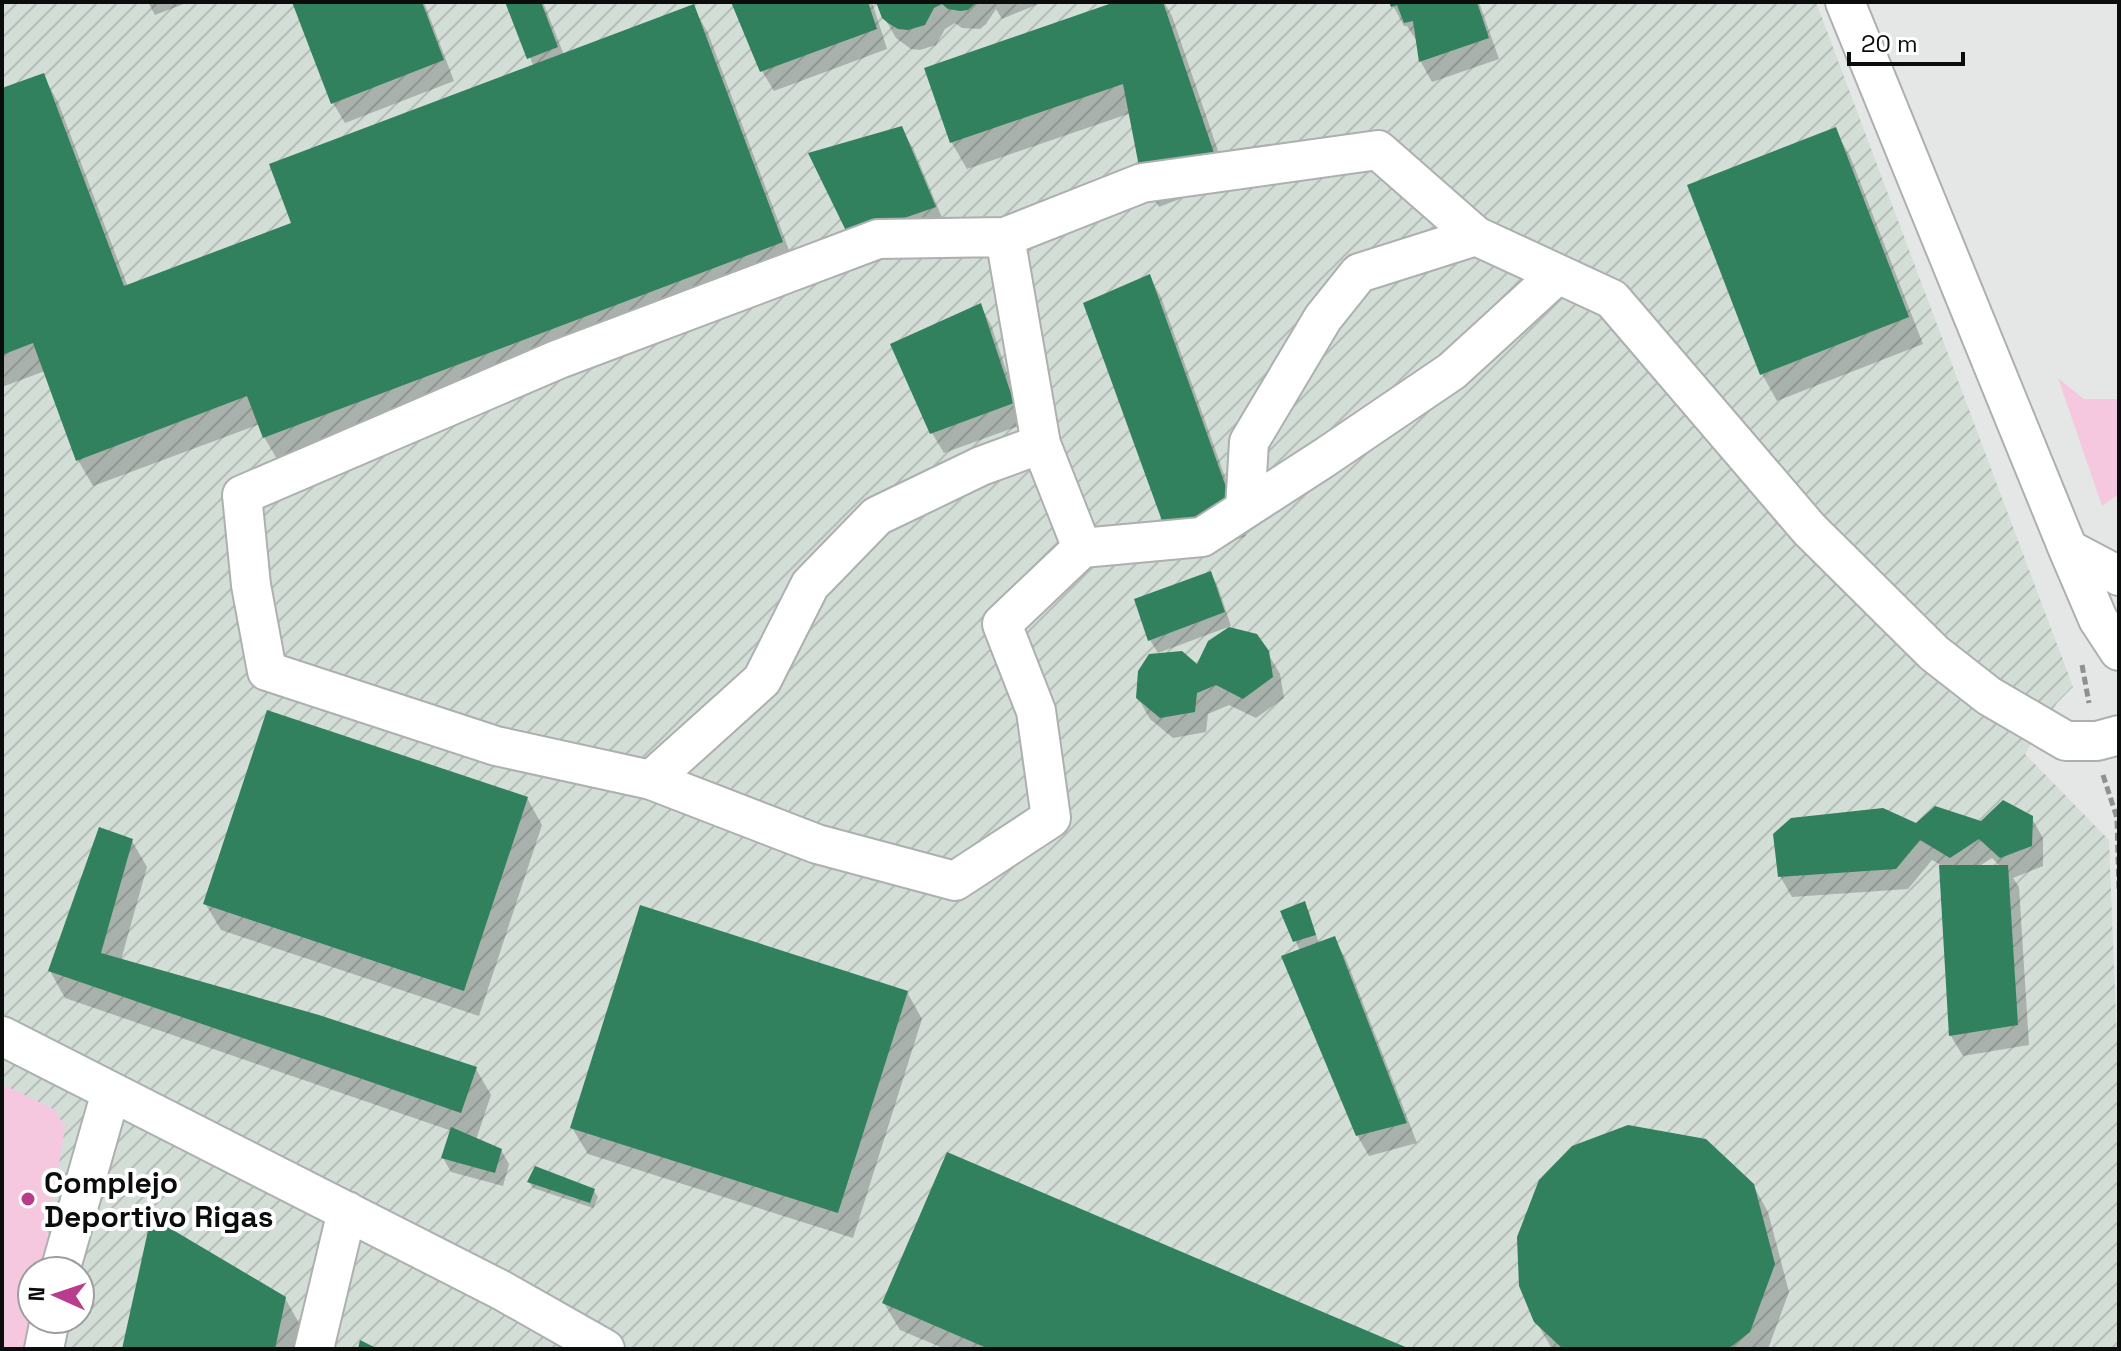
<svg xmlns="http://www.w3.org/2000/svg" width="2121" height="1351" viewBox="0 0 2121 1351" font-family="'Space Grotesk',sans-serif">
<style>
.industrial{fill:url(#industrial-furrows);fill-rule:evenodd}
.pitch{fill:#f6c8e0}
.shadow{fill:#0003;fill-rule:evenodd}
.building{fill:#32815e}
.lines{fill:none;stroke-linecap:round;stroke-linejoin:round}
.minor-casing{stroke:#acb0ae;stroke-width:42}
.path{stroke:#8e918f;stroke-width:5;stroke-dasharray:8 4;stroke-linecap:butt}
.minor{stroke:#fff;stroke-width:38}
.poi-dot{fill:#ba3c8c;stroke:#fff;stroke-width:3}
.labels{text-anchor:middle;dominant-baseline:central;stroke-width:8;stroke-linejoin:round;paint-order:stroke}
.poi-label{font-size:30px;font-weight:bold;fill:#0b0d0c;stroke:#fff;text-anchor:start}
</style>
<defs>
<pattern id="industrial-furrows" width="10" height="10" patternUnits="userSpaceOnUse" patternTransform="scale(2)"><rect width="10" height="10" fill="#d3ded7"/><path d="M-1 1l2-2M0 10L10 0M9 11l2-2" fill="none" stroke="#b4bdb7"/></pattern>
</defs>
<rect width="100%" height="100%" fill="#e4e7e5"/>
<path class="industrial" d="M2,2H1816L2073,687L2057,703L2025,754L2109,840L2119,1093V1349H2ZM32,1271H80V1319H32Z"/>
<path class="pitch" d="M2058,378L2084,399H2119V494L2102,506Z
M2,1084L55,1110L65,1127L42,1271H32L30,1349H2Z"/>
<path class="shadow" d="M148,2H189L155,15Z
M294,2H424L454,81L345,123L333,103Z
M507,2H543L564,55L693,7L708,33L796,269L280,464L264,437L260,424L93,486L78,460L45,371L2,387V90L43,75L58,102L128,287L293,224L534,67Z
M733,2H872L887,49L774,91L762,71Z
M878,2H1043L1002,19L996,9L986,24L980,29L962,28L955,23L945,29L936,45L920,50L911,49L896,38L884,17Z
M1121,2H1164L1172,16L1228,180L1159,207L1144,181L1131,113L967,169L952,143L927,69Z
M1391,2H1479L1499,59L1432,82L1421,62L1418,43L1407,26H1404Z
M901,128L913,148L946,227L862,257Z
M1835,130L1850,156L1923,344L1777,401L1762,374L1689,187Z
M1149,276L1161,297L1246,536L1182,559L1171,539Z
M980,305L991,325L1024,424L944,453L932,433Z
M1211,573L1218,587L1231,626L1158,653L1150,640Z
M1267,652L1280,674L1284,698L1256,718L1229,705L1208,714L1206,732L1173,738L1150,719L1138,698L1198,667Z
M527,798L542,825L479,1016L221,930L205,903Z
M2031,817L2043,838V866L2013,878L2019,887L2029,1045L1963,1056L1951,1036L1941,865L1932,860L1908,889L1792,897L1780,876L1916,825L1982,823ZM1992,858L2001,867H1978Z
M132,841L147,867L121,960L476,1069L491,1095L476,1140L501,1150L509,1164L503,1186L451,1172L443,1158L452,1131L65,998L50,971Z
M1308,909L1319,944L1334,939L1346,959L1417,1143L1369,1156L1357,1135L1300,951L1283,912Z
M907,992L922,1019L853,1238L588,1154L572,1128Z
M529,1182L594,1191L598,1197L593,1208L533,1188Z
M1753,1185L1768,1212L1789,1292L1768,1349H1552L1536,1321Z
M285,1298L300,1325L295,1349H124Z
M884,1303L1405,1349H945L900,1330Z"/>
<path class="building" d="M292,2H422L444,60L331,104Z
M505,2H541L558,47L527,59Z
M731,2H868L877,29L760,72Z
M876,2H977L968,10L960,11L948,9L942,4L934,8L925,25L908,30L898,29L888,23L882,18Z
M1115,2H1163L1214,153L1142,182L1123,84L950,143L924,68Z
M1389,2H1477L1489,38L1419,62L1413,21L1404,23L1397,5L1391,7Z
M694,4L783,242L263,438L247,396L76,461L33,343L2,355V88L44,73L124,286L291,223L269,164Z
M902,126L936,207L849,237L808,153Z
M1836,127L1909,317L1760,375L1687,185Z
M1150,274L1236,515L1169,540L1083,303Z
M981,303L1014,403L930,434L890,344Z
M1211,571L1225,612L1148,641L1134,599Z
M1229,627L1257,634L1269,651L1273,677L1243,699L1216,685L1197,693L1195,712L1160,718L1136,698L1138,671L1149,654L1182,651L1197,664L1208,641Z
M267,710L528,797L464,991L203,904Z
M2003,800L2033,816L2032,846L2000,858L1979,839L1950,858L1920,840L1896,869L1778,877L1773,834L1791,818L1883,808L1916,823L1935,806L1981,821Z
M99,827L133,839L101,953L319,1015L477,1067L461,1113L48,971Z
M1939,865H2008L2018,1025L1949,1036Z
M1305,901L1316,935L1293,942L1280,911Z
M640,905L908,991L838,1213L570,1128Z
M1335,936L1407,1123L1356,1136L1281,956Z
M1628,1125L1706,1139L1754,1184L1775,1264L1750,1332L1728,1349H1563L1534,1322L1519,1286L1517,1237L1539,1180L1572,1146Z
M451,1127L502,1149L495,1173L441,1158Z
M947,1152L1410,1349H989L882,1303Z
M535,1166L595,1189L590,1203L527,1182Z
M151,1217L286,1297L275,1349H122Z
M360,1340L378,1349H358Z"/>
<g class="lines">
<g class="minor-casing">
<path id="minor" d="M1845,2L2068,549L2098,619L2119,651
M1005,237L1041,444L981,466L877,516L810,585L762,680L651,780L496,746L267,671L251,585L242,495L559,359L878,239L1005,237L1142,183L1378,150L1476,236L1612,299L1809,529L1934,653L1989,696L2066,741H2097L2119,735
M1245,509L1249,442L1323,318L1359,273L1476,236
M1082,548L1202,537L1324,458L1452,371L1558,274
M2068,549L2119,576
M651,780L817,844L955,881L1051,818L1036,711L1002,624L1082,548L1041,444
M2,1036L501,1290L605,1349
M60,1271L111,1092
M44,1349L50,1319
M314,1349L347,1211"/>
</g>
<path class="path" d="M2082,665L2089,703
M2103,775L2117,818L2119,891"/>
<use href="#minor" class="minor"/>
</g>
<circle class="poi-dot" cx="28" cy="1199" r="8"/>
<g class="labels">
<g class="poi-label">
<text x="44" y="1182">Complejo<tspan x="44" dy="34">Deportivo Rigas</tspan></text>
</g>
</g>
<rect width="2121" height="1351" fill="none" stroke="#0b0d0c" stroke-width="8"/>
<g transform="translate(56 1295) rotate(273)"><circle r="38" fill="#ffffff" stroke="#9d9e9e" stroke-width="2"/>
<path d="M0-6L14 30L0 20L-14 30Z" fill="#ba3c8c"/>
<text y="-12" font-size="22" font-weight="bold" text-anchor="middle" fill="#0b0d0c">N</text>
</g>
<path d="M1849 52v12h114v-12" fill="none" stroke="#0b0d0c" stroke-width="4"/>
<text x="1861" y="52" font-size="24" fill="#0b0d0c" stroke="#ffffff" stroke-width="6" paint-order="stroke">20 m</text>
</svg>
